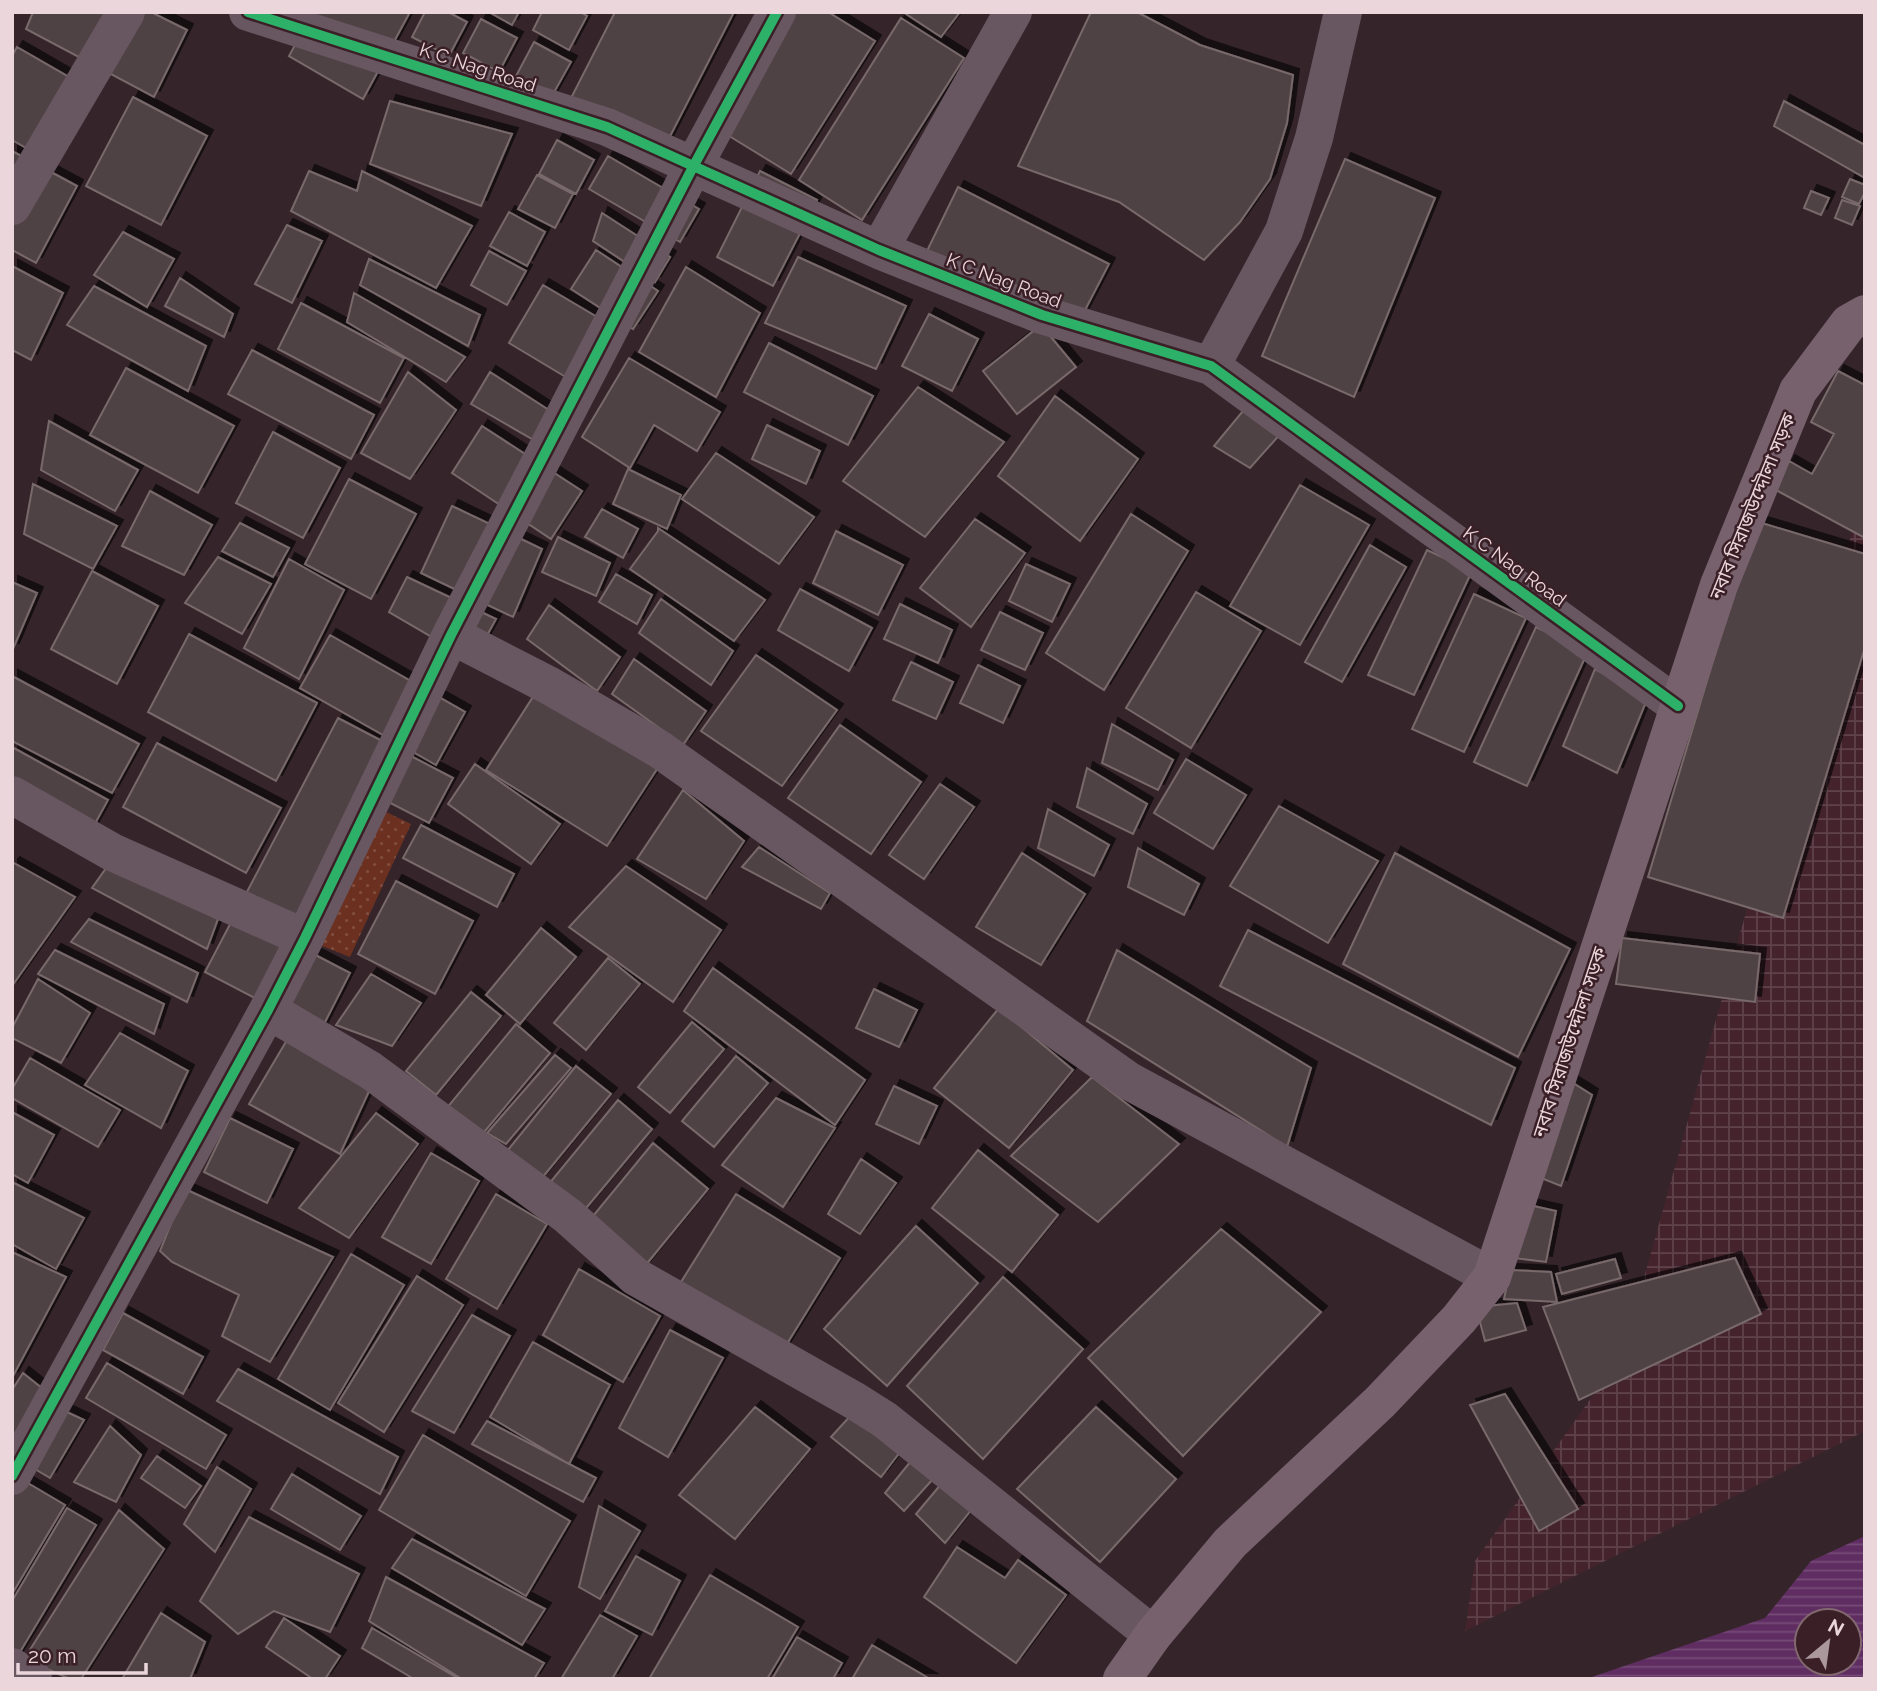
<svg xmlns="http://www.w3.org/2000/svg" width="1877" height="1691" viewBox="0 0 1877 1691" font-family="Raleway,'Noto Sans Bengali',sans-serif">
<style>
.industrial{fill:url(#industrial-grid)}
.park{fill:url(#park-dots)}
.water{fill:url(#water-rules);fill-rule:evenodd}
.building{fill:#504244;stroke:#78696b;stroke-width:2;filter:url(#shadow)}
.lines{fill:none;stroke-linecap:round;stroke-linejoin:round}
.street{stroke:#685761;stroke-width:38}
.secondary{stroke:#76616d;stroke-width:38}
.cycleway-casing{stroke:#3b1f27;stroke-width:15}
.cycleway{stroke:#2db169;stroke-width:10}
.labels{text-anchor:middle;dominant-baseline:central;stroke-width:5;stroke-linejoin:round;paint-order:stroke}
.street-label{font-size:19px;fill:#ead6db;stroke:#3b1f27}
</style>
<defs>
<pattern id="industrial-grid" width="8" height="8" patternUnits="userSpaceOnUse" patternTransform="scale(1.75)"><rect width="8" height="8" fill="#44232d"/><path d="M0 4h8M4 0v8" fill="none" stroke="#5f424b"/></pattern>
<pattern id="park-dots" width="8" height="8" patternUnits="userSpaceOnUse" patternTransform="scale(1.75)"><rect width="8" height="8" fill="#6b301f"/><path d="M2 2h.1M6 6h.1" fill="none" stroke="#804d3f" stroke-width="1.8" stroke-linecap="round"/></pattern>
<pattern id="water-rules" width="6" height="5" patternUnits="userSpaceOnUse" patternTransform="scale(1.75)"><rect width="6" height="5" fill="#5f2d62"/><path d="M0 2.5h6" fill="none" stroke="#764b78"/></pattern>
<filter id="shadow"><feDropShadow dx="6" dy="-6" stdDeviation="0" flood-color="#0009"/></filter>
</defs>
<rect width="100%" height="100%" fill="#35252a"/>
<path class="industrial" d="M1865,486V1431L1465,1631L1475,1561L1623,1353Z"/>
<path class="park" d="M380,809L411,824L350,957L312,942Z"/>
<path class="water" d="M1865,1536V1679H1586L1765,1618L1811,1561ZM1807,1621H1849V1663H1807Z"/>
<path class="building" d="M33,12H151L187,30L154,97L26,29Z
M313,12H410L363,99L289,56Z
M425,12H448L467,22L449,56L412,37Z
M489,12H519L512,25Z
M542,12H580L587,16L569,50L533,30Z
M615,12H734L663,150L569,102Z
M795,12H828L875,41L791,174L721,131Z
M903,12H960L941,37Z
M1091,12H1137L1200,45L1293,75L1287,123L1270,179L1240,222L1204,260L1119,202L1018,166Z
M901,18L964,58L862,220L799,180Z
M481,19L517,38L499,72L463,53Z
M534,42L571,62L552,96L516,76Z
M17,47L74,80L35,153L12,140V56Z
M133,97L207,136L161,225L86,186Z
M390,101L512,134L481,206L370,164Z
M1784,101L1865,145V178L1774,126Z
M557,140L594,160L576,194L539,174Z
M12,151L77,186L36,263L12,250Z
M608,156L699,209L680,242L589,189Z
M1345,159L1435,198L1354,397L1262,356Z
M309,171L357,191L362,171L472,226L436,288L291,211Z
M760,171L817,200L773,286L717,257Z
M537,175L573,194L555,228L518,209Z
M1850,179L1865,185V192L1859,204L1842,197Z
M958,187L1109,264L1083,314L1035,289L1028,303L925,255Z
M1811,191L1829,198L1821,215L1804,208Z
M1842,200L1860,206L1852,225L1835,218Z
M509,212L545,232L527,266L490,246Z
M602,213L670,257L655,282L593,241Z
M287,225L322,241L292,303L255,284Z
M123,232L174,259L147,307L94,275Z
M596,250L658,291L633,329L571,289Z
M489,251L526,271L507,305L471,285Z
M798,257L906,306L876,369L765,323Z
M369,259L480,315L468,346L360,285Z
M12,266L63,293L31,360L12,350Z
M686,267L760,313L716,397L639,352Z
M180,278L233,314L224,337L165,306Z
M543,285L614,327L579,385L509,343Z
M94,286L206,346L188,391L67,325Z
M354,293L465,357L446,382L347,322Z
M301,303L404,358L380,403L278,349Z
M929,314L978,339L952,391L902,366Z
M1041,325L1076,367L1017,414L983,371Z
M769,343L873,396L848,445L744,392Z
M252,350L374,415L351,459L228,394Z
M629,358L720,412L697,451L654,425L630,468L582,437Z
M126,368L234,426L198,493L90,435Z
M1838,371L1865,385V538L1774,489L1789,461L1812,474L1834,434L1811,422Z
M408,372L456,410L410,479L361,453Z
M490,372L555,414L537,442L471,404Z
M918,387L1004,442L925,537L843,481Z
M1055,396L1138,459L1080,541L998,476Z
M1247,406L1283,431L1250,468L1214,446Z
M49,421L138,470L115,511L41,470Z
M767,425L820,451L806,484L752,459Z
M482,426L582,491L551,539L452,473Z
M273,432L340,468L303,538L236,503Z
M716,453L814,517L779,564L682,499Z
M628,469L681,495L667,529L613,504Z
M349,479L416,514L371,599L305,564Z
M33,484L117,526L93,569L24,534Z
M1300,485L1369,525L1300,645L1230,606Z
M150,491L212,525L184,575L122,546Z
M452,506L542,549L513,617L421,573Z
M602,509L638,529L623,558L585,537Z
M1131,514L1188,551L1104,690L1046,653Z
M975,519L1025,553L971,627L920,588Z
M1755,521L1865,554V647L1783,918L1648,877Z
M240,523L289,548L273,577L222,551Z
M658,528L765,600L734,641L630,569L658,531Z
M836,531L903,565L878,615L813,583Z
M558,537L610,563L596,596L542,572Z
M1370,545L1406,567L1342,682L1305,662Z
M1427,550L1472,571L1414,695L1368,675Z
M218,557L271,584L242,634L185,603Z
M289,559L344,590L299,679L244,648Z
M1026,564L1070,584L1052,622L1009,601Z
M92,571L158,606L117,684L51,649Z
M616,574L652,595L637,624L599,602Z
M407,577L496,619L473,661L389,612Z
M12,582L37,593L13,649L12,648Z
M800,589L872,628L849,671L778,630Z
M1196,592L1261,631L1191,748L1126,708Z
M1474,594L1526,618L1464,752L1412,729Z
M661,599L733,651L711,685L639,633Z
M900,604L952,630L938,663L884,639Z
M549,605L620,657L597,691L527,639Z
M1000,612L1043,633L1025,670L981,650Z
M1536,627L1588,651L1527,786L1474,762Z
M189,634L317,703L276,781L148,712Z
M330,635L465,712L436,765L300,688Z
M756,655L837,710L782,786L701,731Z
M634,659L706,711L683,745L612,694Z
M911,662L953,682L936,719L893,700Z
M978,665L1020,686L1003,723L960,703Z
M1595,669L1648,697L1617,773L1563,746Z
M12,676L139,744L112,793L12,741Z
M540,686L661,763L607,846L486,770Z
M338,718L453,778L429,823L379,797L300,947L350,973L320,1032L205,972Z
M1112,724L1173,760L1158,790L1102,763Z
M840,725L921,782L871,854L788,798Z
M157,743L281,808L246,873L123,807Z
M12,747L108,800L91,831L12,787Z
M1186,759L1246,795L1213,849L1154,813Z
M475,764L560,824L531,864L448,804Z
M1087,768L1147,804L1133,834L1077,807Z
M940,784L974,807L924,879L889,855Z
M683,790L744,841L706,899L637,859Z
M1279,806L1378,861L1328,943L1230,886Z
M1048,809L1109,845L1094,876L1038,848Z
M421,825L514,874L497,907L403,858Z
M759,847L830,893L821,909L742,867Z
M1138,848L1199,884L1184,915L1128,887Z
M1022,853L1085,894L1041,965L976,927Z
M1395,853L1570,949L1518,1057L1343,964Z
M14,863L75,897L12,986V865Z
M109,864L218,919L207,949L92,888Z
M626,866L721,930L673,1002L569,927Z
M396,881L473,921L435,994L358,954Z
M89,919L198,973L187,1002L71,942Z
M541,928L576,957L520,1024L486,995Z
M1248,930L1515,1068L1491,1125L1220,986Z
M1622,938L1760,954L1755,1002L1616,984Z
M55,950L164,1004L154,1034L38,974Z
M1117,950L1311,1068L1287,1147L1087,1021Z
M608,958L640,984L586,1050L554,1023Z
M713,968L865,1080L835,1125L684,1011Z
M371,974L421,1003L392,1046L336,1025Z
M38,979L90,1013L61,1063L12,1038V1028Z
M874,989L917,1010L899,1047L856,1028Z
M471,992L501,1016L436,1095L406,1071Z
M999,1008L1073,1070L1009,1148L934,1088Z
M692,1022L724,1049L670,1113L638,1087Z
M516,1024L550,1053L475,1143L441,1115Z
M120,1033L188,1071L161,1128L85,1085Z
M290,1035L372,1085L340,1154L249,1104Z
M555,1055L571,1068L506,1144L487,1133Z
M736,1056L768,1083L714,1147L682,1121Z
M30,1058L120,1110L98,1147L12,1098V1089Z
M576,1066L611,1094L537,1184L503,1156Z
M1092,1077L1179,1144L1098,1222L1011,1156Z
M1570,1081L1592,1095L1561,1186L1536,1176Z
M894,1086L937,1106L919,1144L876,1124Z
M776,1098L835,1128L783,1207L722,1165Z
M618,1100L652,1129L577,1219L543,1191Z
M12,1112L54,1135L28,1183L12,1174Z
M376,1113L418,1144L349,1238L299,1208Z
M230,1118L293,1149L267,1203L204,1172Z
M653,1143L708,1189L640,1272L584,1227Z
M978,1150L1058,1215L1012,1272L932,1208Z
M431,1153L479,1181L431,1264L382,1237Z
M861,1159L896,1183L860,1234L828,1214Z
M12,1182L84,1218L56,1269L12,1244Z
M185,1189L333,1257L270,1362L222,1336L239,1295L172,1262L160,1251Z
M496,1194L547,1224L497,1309L446,1279Z
M736,1194L840,1258L780,1355L676,1290Z
M1529,1205L1556,1211L1546,1262L1514,1258Z
M916,1226L978,1283L887,1386L824,1329Z
M1221,1229L1321,1312L1183,1456L1088,1358Z
M12,1252L66,1277L12,1378Z
M351,1254L404,1285L330,1410L278,1379Z
M1735,1258L1761,1314L1579,1400L1543,1307Z
M1615,1259L1621,1278L1562,1294L1556,1274Z
M579,1269L660,1316L623,1382L543,1335Z
M1510,1270L1551,1272L1557,1302L1504,1299Z
M417,1276L463,1305L384,1432L338,1403Z
M1003,1277L1083,1349L983,1459L907,1386Z
M1517,1303L1526,1330L1485,1341L1476,1307Z
M123,1313L203,1357L183,1394L103,1350Z
M472,1315L510,1336L454,1433L412,1411Z
M670,1330L723,1358L668,1457L619,1428Z
M533,1342L610,1385L569,1464L490,1417Z
M107,1363L226,1435L206,1469L86,1398Z
M238,1369L398,1457L380,1494L217,1401Z
M23,1373L53,1397L12,1447V1390Z
M1505,1394L1578,1509L1539,1531L1470,1405Z
M54,1406L84,1420L50,1478L23,1462Z
M755,1407L810,1449L735,1539L679,1495Z
M1096,1407L1176,1479L1100,1562L1017,1489Z
M852,1414L900,1452L881,1477L831,1437Z
M487,1421L596,1478L583,1502L472,1444Z
M110,1426L141,1455L116,1502L74,1482Z
M423,1435L570,1521L526,1596L379,1510Z
M157,1456L201,1486L185,1508L141,1478Z
M911,1461L933,1479L904,1511L885,1493Z
M217,1467L251,1489L215,1552L184,1524Z
M292,1474L361,1516L340,1550L271,1509Z
M21,1479L65,1505L12,1594V1494Z
M942,1483L972,1509L945,1543L916,1514Z
M599,1506L640,1531L600,1599L579,1587Z
M67,1508L96,1525L17,1657L12,1655V1601Z
M119,1510L164,1549L81,1679H70L24,1659Z
M249,1517L359,1574L330,1632L274,1611L238,1634L200,1601Z
M412,1539L545,1609L522,1645L392,1568Z
M957,1547L1005,1578L1018,1560L1066,1595L1016,1663L924,1597Z
M636,1556L680,1581L652,1635L605,1611Z
M710,1575L798,1627L767,1679H649Z
M386,1577L544,1663L534,1679H462L369,1621Z
M161,1613L205,1642L190,1679H122Z
M600,1615L637,1636L612,1679H561Z
M284,1618L340,1656L325,1679H313L266,1647Z
M372,1628L459,1679H414L362,1648Z
M797,1637L842,1663L833,1679H772Z
M872,1645L930,1679H852Z"/>
<g class="lines">
<path class="street" d="M248,12L607,127L879,250L1042,315L1211,366L1678,706
M12,206L126,12
M879,250L1013,12
M1211,366L1284,231L1314,138L1343,12
M451,635L550,686L659,749L1129,1081L1492,1277
M12,795L112,852L305,938
M268,1010L370,1070L568,1216L636,1277L855,1401L885,1420L1153,1635
M12,1476L268,1010L305,938L451,635L693,167L777,12
M12,1667L33,1679"/>
<path class="secondary" d="M1122,1679L1153,1635L1230,1543L1380,1402L1459,1319L1492,1277L1719,585L1798,391L1849,323L1865,314"/>
<g class="cycleway-casing">
<path id="cycleway" d="M248,12L607,127L879,250L1042,315L1211,366L1678,706
M12,1476L268,1010L305,938L451,635L693,167L777,12"/>
</g>
<use href="#cycleway" class="cycleway"/>
</g>
<g class="labels">
<g class="street-label">
<text transform="translate(478 67) rotate(18)">K C Nag Road</text>
<text transform="translate(1004 280) rotate(21)">K C Nag Road</text>
<text transform="translate(1752 506) rotate(-68)">নবাব সিরাজউদ্দৌলা সড়ক</text>
<text transform="translate(1515 566) rotate(36)">K C Nag Road</text>
<text transform="translate(1569 1042) rotate(-72)">নবাব সিরাজউদ্দৌলা সড়ক</text>
</g>
</g>
<rect width="1877" height="1691" fill="none" stroke="#ead6db" stroke-width="28"/>
<g transform="translate(1828 1642) rotate(29)"><circle r="33" fill="#3b1f27" stroke="#81686f" stroke-width="2"/>
<path d="M0-5L12 26L0 18L-12 26Z" fill="#ab989d"/>
<text y="-10" font-size="19" font-weight="bold" text-anchor="middle" fill="#ead6db">N</text>
</g>
<path d="M18 1663v10h128v-10" fill="none" stroke="#ead6db" stroke-width="3.5"/>
<text x="28" y="1663" font-size="21" fill="#ead6db" stroke="#3b1f27" stroke-width="5" paint-order="stroke">20 m</text>
</svg>
